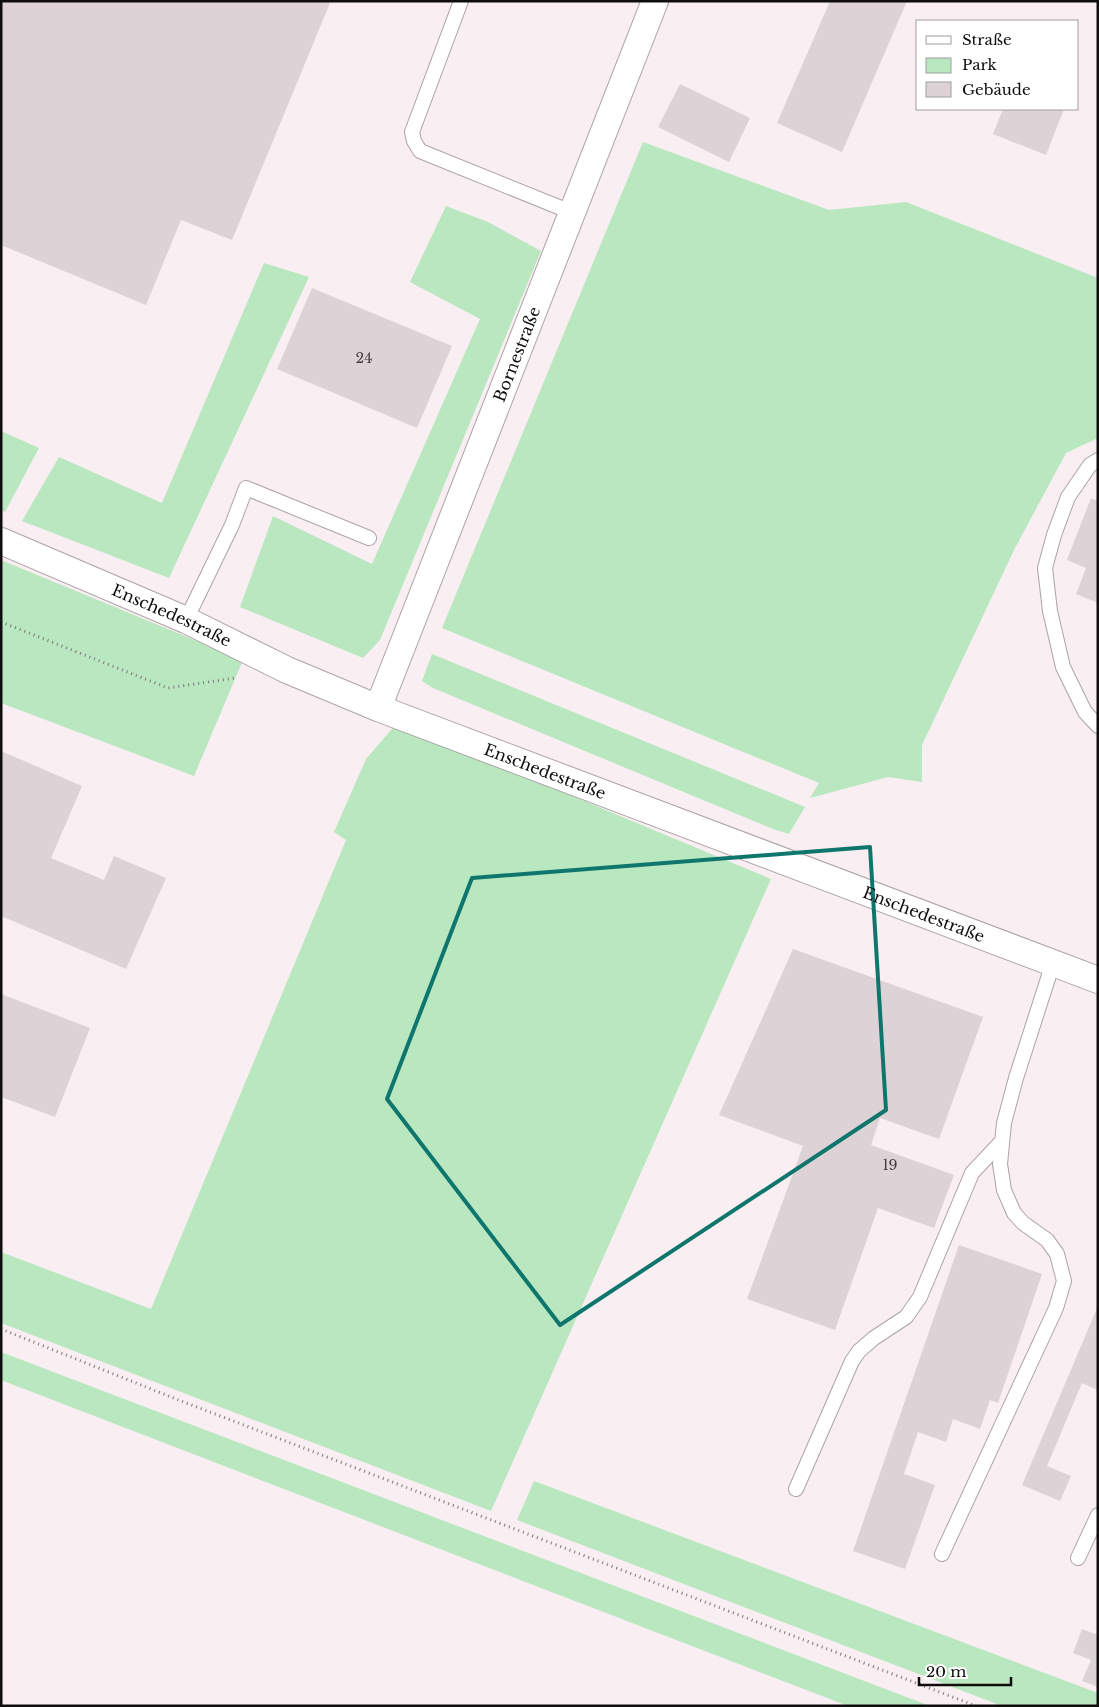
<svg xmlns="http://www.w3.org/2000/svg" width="1099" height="1707" viewBox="0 0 1099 1707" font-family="'Libre Baskerville',serif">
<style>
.green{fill:#b9e7c0}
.building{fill:#ddd3d6}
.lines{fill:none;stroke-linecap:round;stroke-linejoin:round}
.service-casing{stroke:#aca3a5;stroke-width:16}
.minor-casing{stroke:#aca3a5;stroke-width:28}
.path{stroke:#7e7779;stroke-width:3;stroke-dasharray:1 4;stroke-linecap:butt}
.service{stroke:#fff;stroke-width:14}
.minor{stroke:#fff;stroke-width:26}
.marked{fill:none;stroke:#0f766e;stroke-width:4;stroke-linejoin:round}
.labels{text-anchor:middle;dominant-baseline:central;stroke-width:4.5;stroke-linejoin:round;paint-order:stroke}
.number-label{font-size:14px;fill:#433e40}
.street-label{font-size:16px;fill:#100d0e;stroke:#fff}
</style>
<rect width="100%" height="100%" fill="#f9eef1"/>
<path class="green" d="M643,142L829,210L906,202L1098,278V438L1066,453L1015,548L922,745V782L888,777L810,798L819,783L442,628Z
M446,206L488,222L541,251L380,640L363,658L240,607L273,516L372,564L480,319L410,282Z
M264,263L309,277L169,578L22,521L59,457L162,503Z
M1,431L39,448L5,512L1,510Z
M1,560L243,660L194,776L1,703Z
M432,654L805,807L789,834L773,829L433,688L422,681Z
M397,723L771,879L491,1511L1,1323V1252L151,1309L346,840L334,832L366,759Z
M1,1352L930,1706H848L1,1380Z
M534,1481L1098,1693V1706H1002L517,1520Z"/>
<path class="building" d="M1,1H325L330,3L232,240L181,220L146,305L1,245Z
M830,1H907L842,152L777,123Z
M680,84L750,118L729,162L658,127Z
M1003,109H1064L1046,155L993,134Z
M312,288L452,346L417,428L277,369Z
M1091,498L1098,501V603L1076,594L1086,568L1067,560Z
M1,751L82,786L51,858L104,880L114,856L166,878L126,969L1,916Z
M793,949L983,1017L939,1139L880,1118L871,1145L954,1175L934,1228L878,1208L835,1330L747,1299L803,1146L719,1115Z
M1,994L90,1028L55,1117L1,1097Z
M959,1245L1042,1274L998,1403L990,1400L980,1429L953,1419L946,1442L918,1432L904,1474L935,1485L905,1569L853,1551Z
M1098,1306V1390L1082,1383L1047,1466L1071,1476L1060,1501L1022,1485Z
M1082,1629L1098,1635V1687L1082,1681L1091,1660L1073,1653Z"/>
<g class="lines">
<g class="service-casing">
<path id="service" d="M461,1L412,132L414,141L420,151L571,212
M1098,460L1090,465L1068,497L1054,535L1045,568L1050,611L1063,667L1085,712L1098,726
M186,620L232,525L246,488L369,538
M796,1489L852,1361L859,1351L874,1338L906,1317L920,1297L972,1173L1002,1141
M942,1554L1056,1308L1064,1281L1057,1254L1047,1240L1023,1223L1014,1213L1004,1190L1000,1164L1004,1123L1016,1078L1053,963
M1078,1558L1098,1515"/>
</g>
<g class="minor-casing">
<g id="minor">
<path id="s1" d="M1,541L186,620L287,670L378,708L1098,980"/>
<path id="s2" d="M378,708L655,1"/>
</g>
</g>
<path class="path" d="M1,622L168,688L235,678
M1,1329L176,1399L976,1706"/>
<use href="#service" class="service"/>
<use href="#minor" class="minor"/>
</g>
<path class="marked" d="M870,847L886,1110L560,1325L387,1099L472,878Z"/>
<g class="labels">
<g class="number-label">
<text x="364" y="358">24</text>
<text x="890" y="1165">19</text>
</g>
<g class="street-label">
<text stroke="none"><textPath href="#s2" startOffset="380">Bornestraße</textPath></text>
<text stroke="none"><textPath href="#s1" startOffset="186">Enschedestraße</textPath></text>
<text stroke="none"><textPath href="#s1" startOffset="591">Enschedestraße</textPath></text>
<text stroke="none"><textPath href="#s1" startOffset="996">Enschedestraße</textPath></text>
</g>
</g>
<rect width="1099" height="1707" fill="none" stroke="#100d0e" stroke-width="5"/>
<rect x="916" y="20" width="162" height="90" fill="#ffffff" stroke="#9f9e9f"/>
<rect x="926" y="36" width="25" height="8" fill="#ffffff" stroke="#9f9e9f"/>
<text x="962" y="45" font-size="15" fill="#100d0e">Straße</text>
<rect x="926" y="58" width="25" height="15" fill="#b9e7c0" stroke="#9f9e9f"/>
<text x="962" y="70" font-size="15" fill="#100d0e">Park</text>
<rect x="926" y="82" width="25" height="15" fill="#ddd3d6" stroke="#9f9e9f"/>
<text x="962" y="95" font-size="15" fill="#100d0e">Gebäude</text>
<path d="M919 1677v8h92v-8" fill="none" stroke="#100d0e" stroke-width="2.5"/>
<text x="926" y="1677" font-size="15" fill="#100d0e" stroke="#ffffff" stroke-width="4" paint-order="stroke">20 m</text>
</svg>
